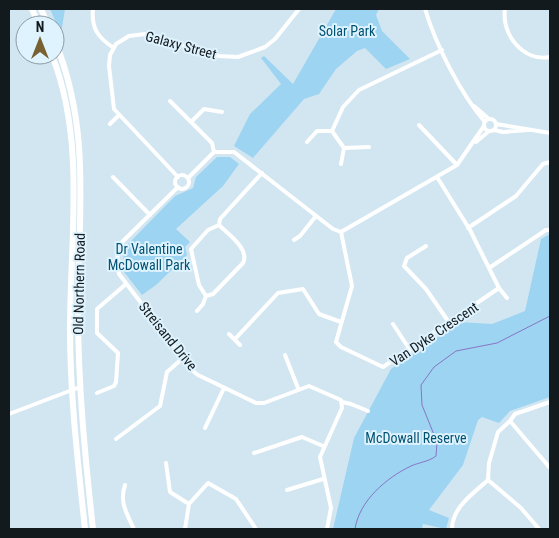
<svg xmlns="http://www.w3.org/2000/svg" width="559" height="538" viewBox="0 0 559 538" font-family="'Roboto Condensed',sans-serif">
<style>
.green{fill:#9dd4f2}
.lines{fill:none;stroke-linecap:round;stroke-linejoin:round}
.stream{stroke:#8776c2;stroke-width:1}
.minor{stroke:#fff;stroke-width:4}
.trunk{stroke:#fff;stroke-width:6}
.labels{text-anchor:middle;dominant-baseline:central;stroke-width:4;stroke-linejoin:round;paint-order:stroke}
.park-label{font-size:14px;fill:#005272;stroke:#dff3fe}
.street-label{font-size:14px;fill:#131a1e;stroke:#dff3fe}
</style>
<rect width="100%" height="100%" fill="#d2e6f1"/>
<path class="green" d="M50,9H65L61,34Z
M336,9H379L376,15L382,31L410,59L386,69L365,48L357,51L336,69L319,94L304,99L253,158L234,146L250,114L281,84L261,58L264,56L293,84Z
M217,157H230L239,164L223,186L176,229L190,242L185,247L187,255L156,285L142,295L124,272L123,249L175,196L193,188L196,177Z
M550,234V397L510,411L499,423L482,417L478,420L463,465L429,510L449,518L446,529L423,524L422,529H333L354,438L391,369L459,322L492,324L525,311L541,239Z"/>
<g class="lines">
<path class="stream" d="M355,529C359,501 386,478 411,466C420,462 428,462 436,456L437,442L422,405L421,385L434,367L456,351L497,343L550,316"/>
<path class="minor" d="M93,9C91,28 98,38 114,48
M425,9C436,45 460,93 485,122
M505,9C501,34 523,62 550,57
M170,101L212,143L214,152
M474,106L489,119
M484 125a6 6 0 1 1 12 0a6 6 0 1 1-12 0Z
M191,122L204,109L222,112
M110,124L118,116
M496,124L550,133
M419,125L457,165
M494,130L503,132L528,130
M332,131L343,107L359,90L442,50
M332,131L344,148L341,164
M307,142L317,131H332
M476,142L489,131
M344,148L369,147
M175 182a7 7 0 1 1 14 0a7 7 0 1 1-14 0Z
M113,177L150,215
M178,177L114,109L109,66L110,55L116,44L129,36L145,34L219,56L238,57L265,47L275,39L299,9
M188,178L214,152H234L333,229L341,232L457,165L484,126
M178,187L119,245L117,252L119,274L193,371L198,375L256,403H264L309,386L341,400L342,408L320,457L331,508L327,529
M219,225C228,234 250,249 243,263L213,294L206,296L199,285L191,249L208,230L219,225L220,219L262,173
M468,228L516,196L543,164L550,162
M341,232L352,286L336,342L341,347L383,367L499,288L470,230L437,177
M294,240L300,236L316,216
M426,246L407,258L404,266L426,289L448,321
M489,268L546,230H550
M499,288L507,298
M197,311L203,304L206,296
M393,324L410,350
M229,334L240,345
M235,339L278,293L303,289L319,314L341,322
M285,355L298,388
M97,393L114,386L116,382L118,353L97,333V309L126,284
M342,402L351,404L368,411
M550,402L515,414L510,421L550,468
M9,414L80,387
M205,428L224,388
M116,439L160,406L167,372L183,358
M254,453L302,437L323,446
M166,463L170,492L189,504
M488,480L521,508L539,529
M125,485C119,502 127,514 134,529
M287,490L323,479
M185,529L189,504L208,483L236,499L256,529
M452,529C452,507 474,493 488,480L489,463L498,432L510,421"/>
<path class="trunk" d="M32,9L39,25
M41,9L48,25
M55,41C92,132 78,215 78,310C78,384 85,456 93,529
M52,55C86,142 70,238 70,329C70,396 78,463 85,529"/>
</g>
<g class="labels">
<g class="park-label">
<text x="347" y="31">Solar Park</text>
<text x="149" y="249">Dr Valentine<tspan x="149" dy="16">McDowall Park</tspan></text>
<text x="416" y="438">McDowall Reserve</text>
</g>
<g class="street-label">
<text transform="translate(181 45) rotate(15)">Galaxy Street</text>
<text transform="translate(79 284) rotate(-89)">Old Northern Road</text>
<text transform="translate(434 334) rotate(-34)">Van Dyke Crescent</text>
<text transform="translate(168 336) rotate(51)">Streisand Drive</text>
</g>
</g>
<rect width="559" height="538" fill="none" stroke="#131a1e" stroke-width="20"/>
<g transform="translate(40 40)"><circle r="24" fill="#dff3fe" stroke="#8d9ca4"/>
<path d="M0-4L9 19L0 12L-9 19Z" fill="#786030"/>
<text y="-8" font-size="14" font-weight="bold" text-anchor="middle" fill="#131a1e">N</text>
</g>
</svg>
